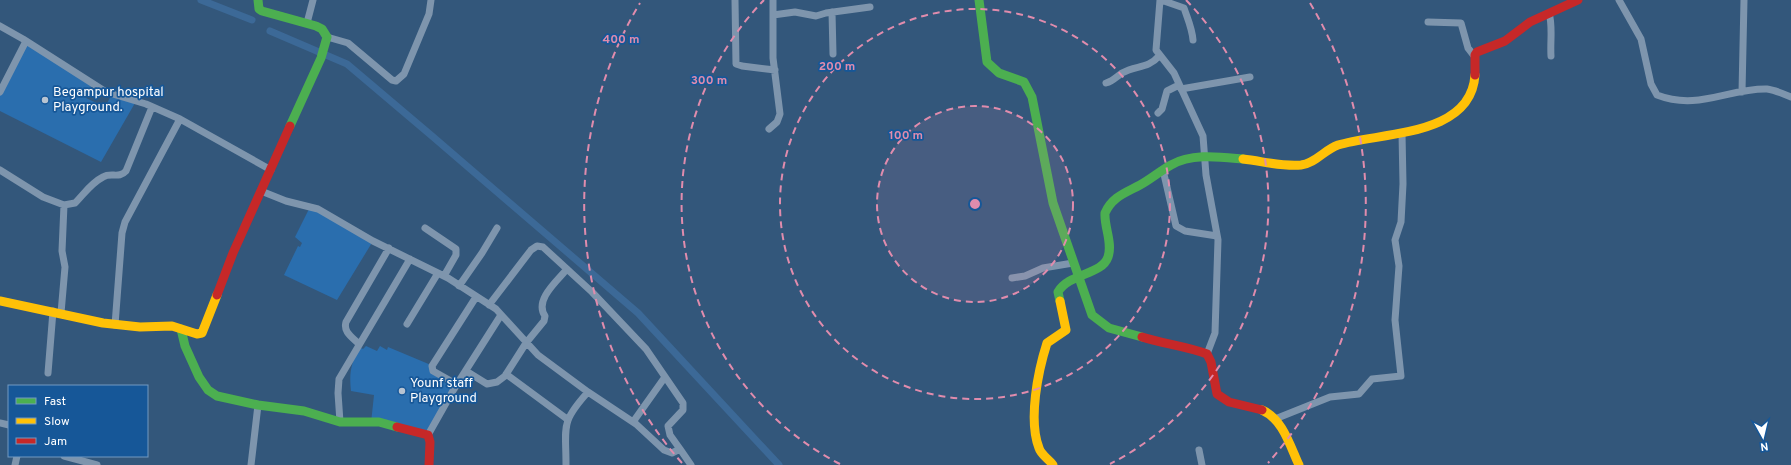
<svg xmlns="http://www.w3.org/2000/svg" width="1791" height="465" viewBox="0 0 1791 465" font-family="Overpass,sans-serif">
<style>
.green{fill:#2a6eae}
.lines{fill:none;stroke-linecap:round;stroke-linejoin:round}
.canal{stroke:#3c6997;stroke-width:7}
.street{stroke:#7e95ad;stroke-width:7}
.fast{stroke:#4caf50;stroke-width:9}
.slow{stroke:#ffc107;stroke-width:9}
.jam{stroke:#c62828;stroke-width:9}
.ring{fill:none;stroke:#e08cad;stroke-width:2;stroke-dasharray:7 5}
.poi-dot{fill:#b8c4d1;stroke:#165798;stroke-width:1.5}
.labels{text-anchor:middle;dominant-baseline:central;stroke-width:3.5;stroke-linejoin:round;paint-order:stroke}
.poi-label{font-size:13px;fill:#fff;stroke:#165798;text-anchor:start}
.centre{fill:#e08cad;stroke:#165798;stroke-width:2}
.ring-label{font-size:12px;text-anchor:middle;font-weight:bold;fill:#e08cad;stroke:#165798;stroke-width:3.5;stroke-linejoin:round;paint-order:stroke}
</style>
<rect width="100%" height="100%" fill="#33577b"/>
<path class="green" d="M26,41L93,84L86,98L105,107L112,94L135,103L101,162L0,111V92Z
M310,207L373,241L337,300L284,275L298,246L300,247L302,243L295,237Z
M366,346L377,351L380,346L387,350L388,347L431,365V371L454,390L429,435L371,423L374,395L351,391C349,372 351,365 359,347L363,349Z"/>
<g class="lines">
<path class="canal" d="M201,0L252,20
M270,31L347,64L432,136L638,313L779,465"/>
<path class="street" d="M735,0L736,64L742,66L775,70
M1160,0L1156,50L1174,73L1203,136L1206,175L1218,240L1215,333L1207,354
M1161,0L1184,8C1188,20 1192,28 1193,40
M1619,0L1641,39L1651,84L1657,95C1698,111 1729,88 1767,89C1775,90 1784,94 1791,97
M832,12L833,54
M1549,13C1553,26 1550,41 1551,56
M773,15L795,12L816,16L826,13L870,7
M1428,22L1461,23L1468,48L1475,57
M307,23L313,0
M0,26L23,39L106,92L146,104L180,119L271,170
M327,37L348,43L392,80L396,81L404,74L429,14L431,0
M1106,83C1113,81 1116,77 1122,73C1136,65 1148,69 1159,56
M1181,89L1250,77
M0,92L26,41
M1742,92L1744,0
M1158,113L1162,109L1167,91L1179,85
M769,129L777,122L780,114L773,58V0
M0,170L43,197L64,205L62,251L65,267L61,313
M1163,170L1176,226L1185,231L1217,236
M261,191L286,201L318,209L373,241L448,278L496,309L538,355L588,392L636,424L664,450L672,453L680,449L691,465
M64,205L75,203C84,194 91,183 103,177C111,172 119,179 126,171L152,107
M425,228L456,249V255L444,276
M1012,278L1025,276L1043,268L1073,263
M459,286L482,253L497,228
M489,305L531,250L537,246L543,247L592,292L646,349L683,403V410L668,426L670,435L680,449
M407,324L438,273
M115,325L122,233L125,222L180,119
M359,344C352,337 343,332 346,322L389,248
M466,371L487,384L497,382L505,376L526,343L544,321L545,316C534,300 557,281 567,269
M48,373L53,311
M506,374L567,419
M454,389L501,315
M1275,419L1330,397L1359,394L1372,379L1401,376L1395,320L1399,266L1395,240L1401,222L1403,184L1402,133
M340,422L338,393L339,379L410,259
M633,422L665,377
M0,423L9,425
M428,435L454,389L449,380L433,371L432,366L476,297
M1199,450L1202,465
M64,456L97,465
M15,465L17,456
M251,465L258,405
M566,465C566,426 560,423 588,392"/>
<path class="fast" d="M258,0L259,9L262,11L316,26L322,29L327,37L321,58L290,126
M979,0L987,62L999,73L1024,82L1032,97L1053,203L1092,315L1109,328L1142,337
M1060,301L1058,292C1069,273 1102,275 1108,257C1113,243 1104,227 1105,213C1112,197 1125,193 1140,185C1151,179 1160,171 1171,165C1192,153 1220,157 1243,159
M181,329L185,346L199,377L208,390L217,396L258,405L304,411L340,422H379L397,427"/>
<path class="slow" d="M1243,159C1262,161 1282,167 1301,165C1316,163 1324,150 1338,145C1381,132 1471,137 1475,75
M0,301L103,323L140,327L172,326L197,334L202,333L217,295
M1262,410C1283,419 1290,446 1299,465
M1053,465C1049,459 1041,455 1039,448C1028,420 1038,371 1047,343L1066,330L1060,301"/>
<path class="jam" d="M1475,75V55L1477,52L1505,41L1530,22L1578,0
M217,295L233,253L290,126
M1142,337C1164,344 1186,346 1207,354L1211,362L1217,394L1229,402L1262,410
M397,427L428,435L430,442L429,465"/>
</g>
<circle cx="975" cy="204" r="98" fill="#e08cad" fill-opacity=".12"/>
<g class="ring">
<circle cx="975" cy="204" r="98"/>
<circle cx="975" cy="204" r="195"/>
<path d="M840 464A293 293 0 0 1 764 0M1186 0A293 293 0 0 1 1110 464"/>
<path d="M682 463A391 391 0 0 1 640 3M1310 3A391 391 0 0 1 1268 463"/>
</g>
<g class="poi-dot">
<circle cx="45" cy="100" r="4"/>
<circle cx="402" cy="391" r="4"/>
</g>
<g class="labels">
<g class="poi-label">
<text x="53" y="93">Begampur hospital<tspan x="53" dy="15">Playground.</tspan></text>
<text x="410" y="384">Younf staff<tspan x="410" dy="15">Playground</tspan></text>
</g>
</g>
<circle cx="975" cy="204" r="6" class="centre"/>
<g class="ring-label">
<text x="621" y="43">400 m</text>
<text x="837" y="70">200 m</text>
<text x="709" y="84">300 m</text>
<text x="906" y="139">100 m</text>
</g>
<rect x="8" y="385" width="140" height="72" fill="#165798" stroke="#739ac1"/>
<rect x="16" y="398" width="20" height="6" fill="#4caf50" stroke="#739ac1"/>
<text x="44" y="405" font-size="12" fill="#ffffff">Fast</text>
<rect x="16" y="418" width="20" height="6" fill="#ffc107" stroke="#739ac1"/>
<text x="44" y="425" font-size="12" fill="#ffffff">Slow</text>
<rect x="16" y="438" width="20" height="6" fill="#c62828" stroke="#739ac1"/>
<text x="44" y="445" font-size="12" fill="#ffffff">Jam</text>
<g transform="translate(1763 437) rotate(172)" stroke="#165798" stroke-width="3" paint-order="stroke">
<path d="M0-3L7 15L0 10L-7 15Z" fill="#ffffff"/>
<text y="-6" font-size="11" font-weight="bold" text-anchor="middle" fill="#ffffff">N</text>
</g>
</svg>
